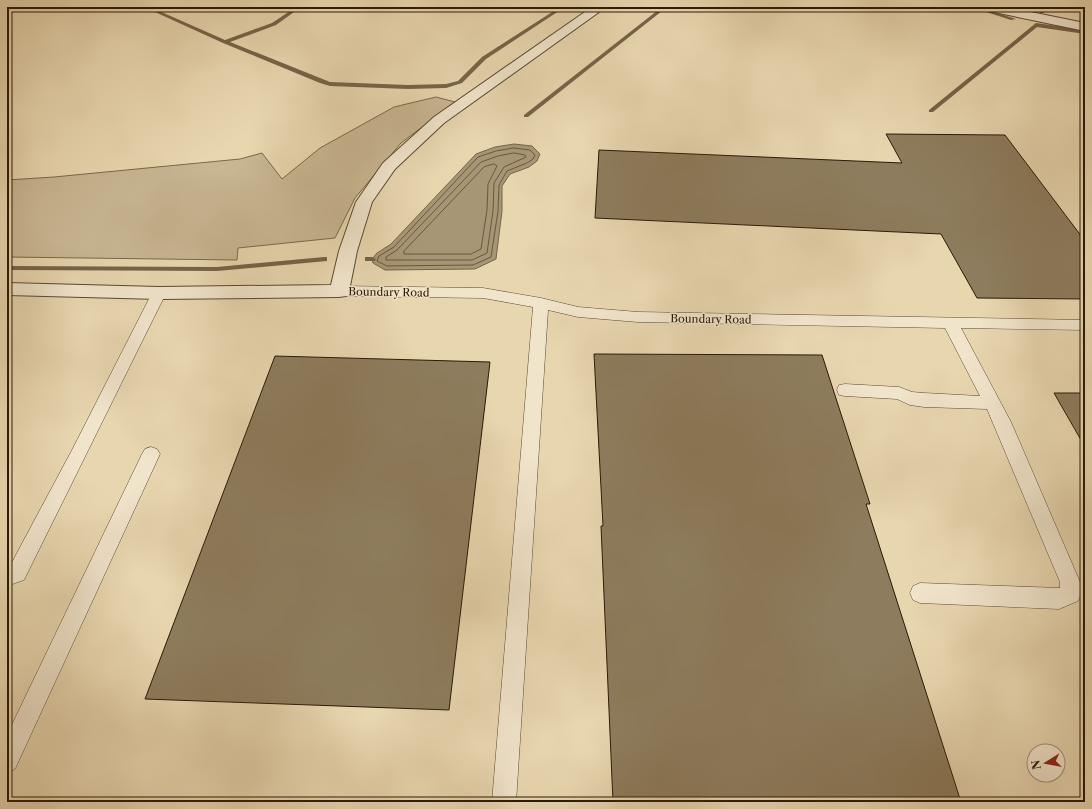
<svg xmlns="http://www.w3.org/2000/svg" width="1092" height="809" viewBox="0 0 1092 809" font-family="'Libre Caslon Text',serif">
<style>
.green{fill:#c8b692;stroke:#79684c}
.water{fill:#a79675;stroke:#756448}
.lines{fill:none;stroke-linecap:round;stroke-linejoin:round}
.shore{stroke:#68583d;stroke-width:1}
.stream{fill:#756448;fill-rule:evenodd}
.building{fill:#8d7c5d;stroke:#2a1a05}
.lane-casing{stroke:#5a4930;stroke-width:1}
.street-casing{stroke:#5a4930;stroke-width:2}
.lane{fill:#f0e4cb;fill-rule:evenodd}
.street{fill:#f0e4cb;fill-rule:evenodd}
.labels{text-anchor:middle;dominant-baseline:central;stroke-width:3;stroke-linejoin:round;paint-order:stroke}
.street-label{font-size:11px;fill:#2a1a05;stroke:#f0e4cb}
</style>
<rect width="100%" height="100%" fill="#e8d6af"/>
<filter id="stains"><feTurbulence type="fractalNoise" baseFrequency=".005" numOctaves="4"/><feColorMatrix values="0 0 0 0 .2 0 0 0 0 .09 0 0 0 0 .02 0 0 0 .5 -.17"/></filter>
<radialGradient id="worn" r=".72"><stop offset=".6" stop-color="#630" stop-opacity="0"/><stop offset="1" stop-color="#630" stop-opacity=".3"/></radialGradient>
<path class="green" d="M436,97L455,102L401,143L355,198L335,238L238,248L237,260L7,257V180L54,177L240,159L262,153L282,179L320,148L394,107Z"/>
<path class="water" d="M514,144L532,146L540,154L537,161L529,167L510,174L502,186V211L496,259L475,269L385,270L373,263L372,259L377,253L391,244L476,154L495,147Z"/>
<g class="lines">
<path class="shore" d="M514,148L530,150L535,155L533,159L527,163L507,171L499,185L498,211L491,257L473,265L387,266L377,261L379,256L394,247L478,157L496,151Z
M514,153L525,155L526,157L504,167L494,183L493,211L487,253L472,260H386V257L397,250L481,162L498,156Z
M494,164L497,166L488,184L487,210L481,249L471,254H404V251L484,167Z"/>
<path class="stream" d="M144,7H150L225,40L272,23L296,7H301L276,25L230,42L330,82L408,85L446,84L458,81L482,57L560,7H565L486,59L462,83L446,88L408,89L330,86L320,83L223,43Z
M662,7H667L528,117H524V115Z
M971,7H978L1016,19L1011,20Z
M1037,7H1041L1044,13H1040Z
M1036,23L1085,30V34L1037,27L933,112H929V110Z
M324,257H327V261L217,271L7,270V266L217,267Z
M365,257H372L376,259L375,261H365Z"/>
</g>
<path class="building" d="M886,134L1005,135L1085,241V299L977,298L941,234L595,218L599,150L902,163Z
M594,354L822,355L870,504H866L961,802H613L601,526H603Z
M275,356L490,362L449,710L145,699Z
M1054,393H1085V447Z"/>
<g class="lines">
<g class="lane-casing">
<path id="lane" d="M339,286L483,288L541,298L578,307L638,312L1085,320V330L961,328L1011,422L1080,582L1081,594L1078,601L1059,609L920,603L913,600L910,593L913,586L920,583L1060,588V582L987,409L924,407L910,405L897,399L845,396L839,395L837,390L839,385L845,384L899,387L912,392L924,393L980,396L945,328L638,322L578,317L548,310L516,802H492L533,307L483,298L339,296L334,295L332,291L334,287Z
M159,288L164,289L166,293L24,580L7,586V567L10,566L72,450L152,293L154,289Z
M151,447L157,449L160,454L15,769L7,773V735L142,454L145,449Z"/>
</g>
<g class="street-casing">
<path id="street" d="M592,7H606L444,123L395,169L372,202L357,251L349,291L346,296L339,297L159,299L7,295V283L159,287L331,285L339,251L356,202L383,163L434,117Z
M983,7H1006L1085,23V31L989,11L985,10Z"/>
</g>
<use href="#lane" class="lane"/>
<use href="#street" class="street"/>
</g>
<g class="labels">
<g class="street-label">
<text transform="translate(389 292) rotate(1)">Boundary Road</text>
<text transform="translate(711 319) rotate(1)">Boundary Road</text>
</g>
</g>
<rect width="1092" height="809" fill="none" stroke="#e8d6af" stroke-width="24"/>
<rect x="8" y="8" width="1076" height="793" fill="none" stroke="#2a1a05" stroke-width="2"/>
<rect x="12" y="12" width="1068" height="785" fill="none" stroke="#2a1a05"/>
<g transform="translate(1046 763) rotate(259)"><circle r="19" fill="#f0e4cb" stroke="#a1937c"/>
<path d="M0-3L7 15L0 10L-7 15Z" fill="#8f2418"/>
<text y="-6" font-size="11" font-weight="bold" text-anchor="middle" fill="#2a1a05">N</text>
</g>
<rect width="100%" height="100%" filter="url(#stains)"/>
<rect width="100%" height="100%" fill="url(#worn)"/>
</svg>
